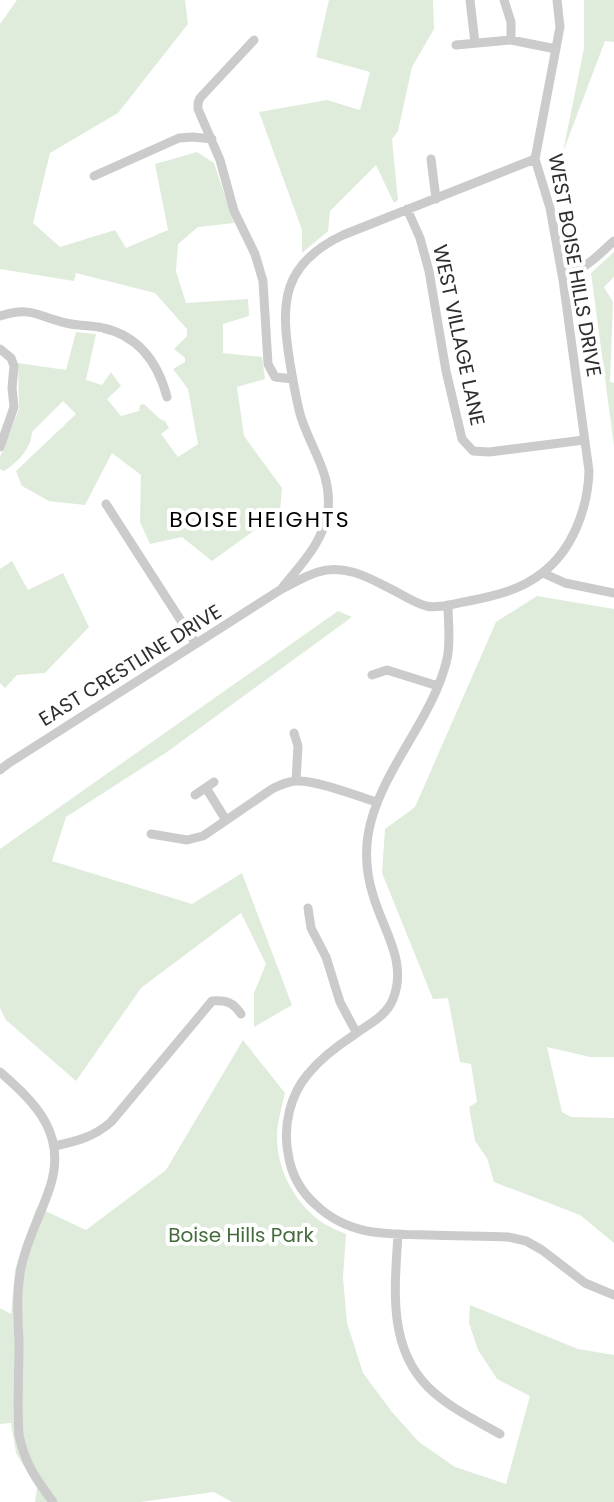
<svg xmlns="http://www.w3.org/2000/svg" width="614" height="1502" viewBox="0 0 614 1502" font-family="Poppins,sans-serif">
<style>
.green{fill:#dfecdb}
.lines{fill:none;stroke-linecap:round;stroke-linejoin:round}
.minor{stroke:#cbcbcb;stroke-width:9}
.labels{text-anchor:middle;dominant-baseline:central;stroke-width:8;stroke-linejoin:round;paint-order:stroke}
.street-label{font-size:20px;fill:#2e2e2e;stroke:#fff}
.park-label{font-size:20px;fill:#436a3b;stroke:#fff}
.neighbourhood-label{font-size:22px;letter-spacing:2px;fill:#000;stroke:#fff}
</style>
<rect width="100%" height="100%" fill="#fff"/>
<path class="green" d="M17,0H185L188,24L118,113L50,153L33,223L60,247L115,230L126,248L168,230L155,164L197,152L214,163L234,223L198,227L178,244L176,271L186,303L248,299L249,316L223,324V353L262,357L265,379L237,387L244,436L282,488L280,512L212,561L182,537L150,544L140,522L141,475L112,453L85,505L49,501L22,486L16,471L76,414L63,401L32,432C31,449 18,462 4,471L0,469V457L19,409L18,363L66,370L76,332L96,334L86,380L102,385L111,372L121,386L107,399L121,416L139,411L140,405L144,404L160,419L165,421L169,428L161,434L178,457L198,444L188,389L173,369L185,362V358L174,349L187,336V329L155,293L76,273L74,281L0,269V24Z
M329,0H433L434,29L412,67L398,131L392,139L398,200L394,203L376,165L330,211L328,231L302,253V230L259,112L327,100L360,110L370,72L316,57Z
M584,0H614V42L605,41L563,152L584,48Z
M614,252V277L604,287L613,302L610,382L614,383V446L591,273Z
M12,561L28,590L63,573L89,627L45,673L17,675L5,688L0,683V569Z
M537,596L614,609V1057H590L547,1047L562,1112L571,1117L614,1118V1243L580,1215L494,1182L487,1158L475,1141L469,1107L477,1102L471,1064L460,1062L448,998L433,999L382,873L385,829L415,807L496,622Z
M338,611L352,617L167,752L66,817L52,861L192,904L242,873L292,1005L254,1027V993L266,964L241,913L141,988L76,1081L6,1020L0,1008V849Z
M243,1040L285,1093C282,1107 277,1122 277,1137C277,1170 295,1204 323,1223C330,1227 338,1231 346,1234L343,1278L347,1323L363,1373L392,1412L419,1442L455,1467L506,1484L530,1396L497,1379L478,1350L469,1323L470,1305L578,1349L614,1355V1502H232L214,1492L140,1502H35L37,1488L16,1453L11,1423L0,1424V1308L11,1314L15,1270L37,1207L86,1230L166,1170Z"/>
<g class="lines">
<path class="minor" d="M470,0L475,43
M504,0L511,22V40
M254,40L200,98L198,103V109L220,160L234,211L255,254L263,281L268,364L275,377L293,379
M456,45L511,40L556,49
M431,159L436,199
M94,176L179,138L193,137L212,139
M407,209L420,238L429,271L446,371L462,439L473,451L489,452L584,440
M562,271C582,275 600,253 614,241
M0,316C32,306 36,316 66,323C78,326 91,325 103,328C139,336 158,363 167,397
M0,349L11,358L14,366L12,388L14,407L0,447
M106,504L196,644
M543,573L565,583L614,593
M282,588C302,563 323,543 328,510C332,474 311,449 301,417C296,400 293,380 290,363C280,302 282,264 343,235L535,159
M448,605C448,623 451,641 447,659C433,720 378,773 368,835C365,855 367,876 373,895C383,930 408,962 393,999C386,1017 368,1024 354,1035C337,1046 321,1058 308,1074C290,1095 283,1126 288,1153C291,1174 300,1191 316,1205C349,1236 386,1234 429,1235C455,1236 482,1236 508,1237L526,1241L542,1250L585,1283L614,1295
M372,675L387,670L438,686
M294,733L298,746L296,781
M0,770L9,763L280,590C292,584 305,576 318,572C345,563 371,579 393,590C404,596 415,603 426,606C440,609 455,603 469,601C494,596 521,590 542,573C573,550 588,507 589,471L563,280L550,208L535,159L560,27L557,0
M206,788L226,820
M195,795L214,782
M151,834L187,840L203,836L272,789C280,785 288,781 297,781C316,780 357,796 377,802
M308,908L311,928L326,957L340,1002L356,1032
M0,1072C37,1104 67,1135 50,1187C41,1215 27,1239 21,1268C16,1293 18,1317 19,1342C19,1373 17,1404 19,1435C25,1464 36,1479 53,1502
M55,1146C77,1141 94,1137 111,1122L212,1001C226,1000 233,1002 241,1014
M398,1234C395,1286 387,1346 428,1387C448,1407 475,1420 500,1434"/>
</g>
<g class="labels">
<g class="street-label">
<text transform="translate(575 265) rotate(80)">WEST BOISE HILLS DRIVE</text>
<text transform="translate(459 335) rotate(78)">WEST VILLAGE LANE</text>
<text transform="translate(130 665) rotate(-32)">EAST CRESTLINE DRIVE</text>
</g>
<g class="park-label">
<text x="241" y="1235">Boise Hills Park</text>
</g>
<g class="neighbourhood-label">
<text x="260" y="519">BOISE HEIGHTS</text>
</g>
</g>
</svg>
